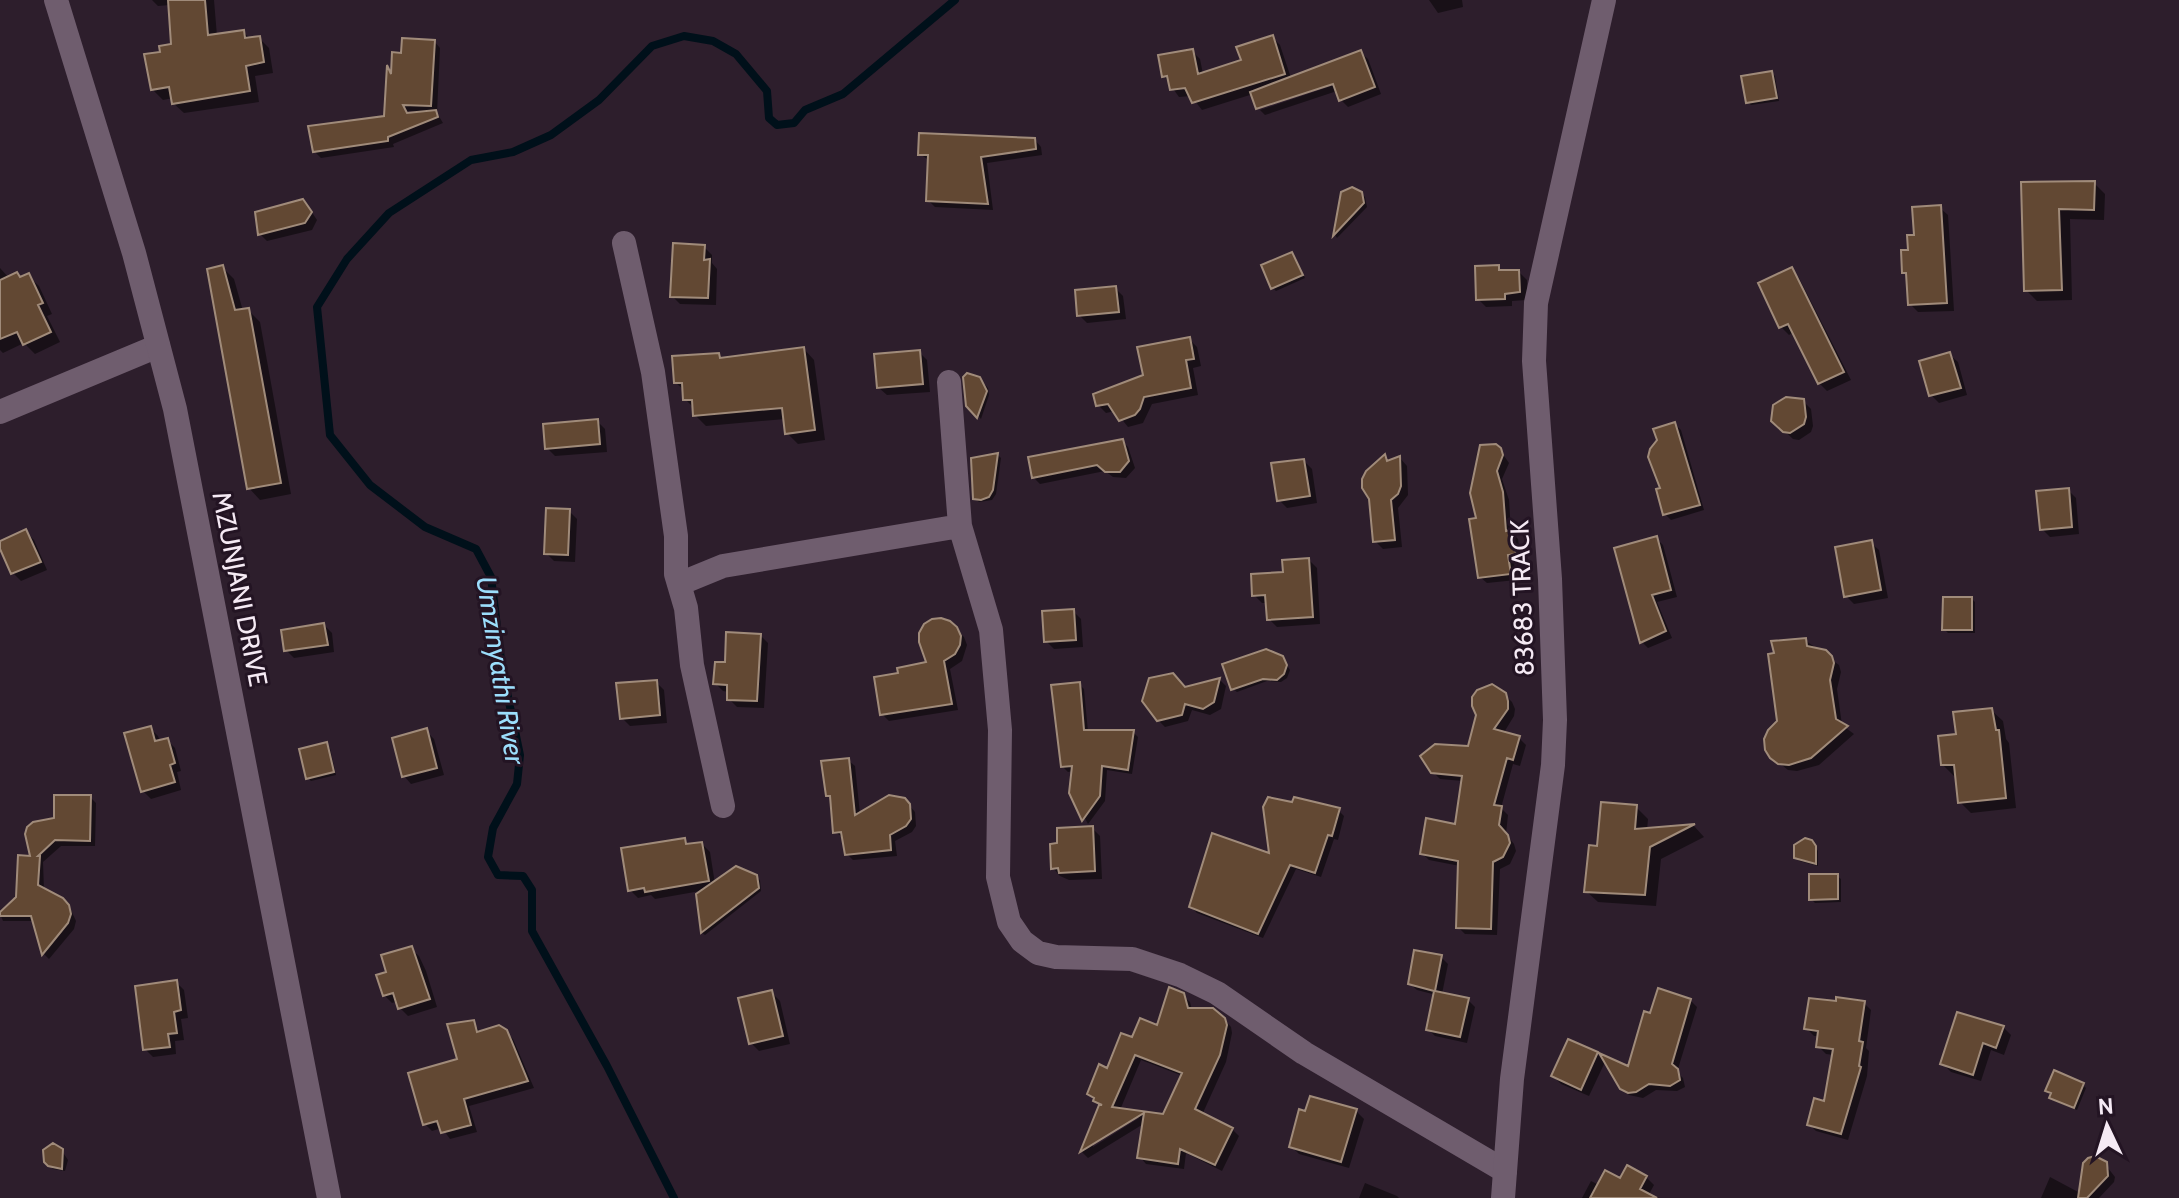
<svg xmlns="http://www.w3.org/2000/svg" width="2179" height="1198" viewBox="0 0 2179 1198" font-family="Cabin,sans-serif">
<style>
.shadow{fill:#0007;fill-rule:evenodd}
.lines{fill:none;stroke-linecap:round;stroke-linejoin:round}
.stream{stroke:#00101a;stroke-width:8}
.building{fill:#624833;stroke:#a08b7a;stroke-width:2;fill-rule:evenodd}
.minor{stroke:#6f5d6e;stroke-width:24}
.tertiary{stroke:#6f5d6e;stroke-width:24}
.secondary{stroke:#6f5d6e;stroke-width:24}
.labels{text-anchor:middle;dominant-baseline:central;stroke-width:6;stroke-linejoin:round;paint-order:stroke}
.street-label{font-size:26px;fill:#f5eaf4;stroke:#231423}
.water-label{font-size:28px;font-style:italic;fill:#9cdefc;stroke:#231423}
</style>
<rect width="100%" height="100%" fill="#2d1e2c"/>
<path class="shadow" d="M152,0H214L217,36L243,32L251,39L259,38L269,48L273,73L255,76L259,102L184,113L173,103V98L163,100L152,89L162,54L173,46L170,5L158,6Z
M1429,0H1462L1463,7L1438,13Z
M1272,37L1280,45L1291,78L1360,52L1368,59L1381,94L1348,107L1340,99L1337,91L1265,115L1260,110L1343,82L1341,79L1259,106V109L1253,94L1202,110L1191,96L1179,97L1164,76L1192,51L1200,59L1203,74L1243,61Z
M434,41L440,48L437,113L443,123L393,144L394,147L321,158L314,151L386,118L389,69L393,73L403,55ZM408,111H421L422,113L410,115Z
M1772,73L1775,76L1779,101L1751,105L1748,102Z
M1035,140L1041,147L1042,155L987,163L993,210L935,207L928,200L930,161L920,154Z
M2094,183L2105,194L2104,220L2070,219L2072,300L2037,301L2026,290L2023,184Z
M1342,193H1361L1365,197L1367,207L1337,238L1335,235Z
M309,208L317,220L312,230L267,241L260,234Z
M1940,208L1948,215L1954,311L1918,312L1910,304L1909,277L1904,272L1916,237Z
M704,247L712,255V263L717,269L716,305L680,304L672,296Z
M1292,254L1305,278L1276,291L1273,288Z
M1498,267L1504,272H1519L1527,280V300L1512,301V306L1486,307L1478,299Z
M0,268L9,278L21,279L28,276L39,286L52,314L47,316L60,342L35,354L24,343L3,353L0,350Z
M223,268L234,279L243,311L248,310L260,322L291,494L260,500L249,488Z
M1791,270L1799,278L1851,380L1827,391L1819,383L1794,332L1789,335L1781,327Z
M1115,288L1123,296L1126,319L1087,323L1079,315Z
M1189,339L1197,347L1201,366L1193,368L1198,395L1152,404L1143,423L1128,427L1115,411L1106,413L1098,405L1145,377Z
M804,349L814,360L825,440L798,444L787,433L785,419L706,426L695,415V409L685,399V391L676,383L718,355L724,360Z
M919,352L927,360L930,392L887,395L879,388Z
M1950,355L1958,362L1967,395L1939,403L1931,395Z
M979,378L988,388L989,395L981,419L968,405Z
M1803,401L1811,409L1813,426L1811,432L1799,440L1793,439L1773,420Z
M597,421L605,429L607,452L555,456L547,448Z
M1675,424L1681,430L1704,510L1671,520L1665,514L1662,489Z
M1122,441L1128,447L1135,468L1126,478L1113,477L1105,471L1040,484L1033,477Z
M1500,450L1509,463L1502,479L1509,500L1511,532L1518,539L1521,560L1514,561L1516,580L1487,583L1480,577L1479,519Z
M998,455L1001,458L996,494L992,500L979,502L975,498Z
M1385,457L1390,462L1400,458L1407,466L1408,495L1398,508L1402,547L1383,549L1375,541Z
M1304,461L1312,469L1317,503L1287,508L1279,500Z
M2068,490L2076,498L2079,534L2050,537L2042,529Z
M569,511L577,519L575,562L554,561L546,553Z
M26,532L34,540L47,570L21,581L13,573L0,543Z
M1656,538L1663,545L1677,597L1657,602L1672,638L1648,648L1642,642Z
M1871,543L1879,550L1888,598L1854,604L1846,596Z
M1309,560L1317,568L1320,624L1277,627L1269,619L1267,603H1262L1254,595Z
M1972,599L1975,602V633H1948L1944,629Z
M1073,611L1081,619L1083,647L1054,649L1046,641Z
M949,623L964,637L967,645L962,661L950,669L958,710L889,721L882,714L900,674L929,664Z
M324,625L332,633L334,652L294,658L286,650Z
M760,635L768,643L764,708L737,707L729,699V692L723,691L715,683L727,664Z
M1805,640L1839,665L1841,672L1837,689L1842,725L1854,734L1819,765L1797,771L1788,770L1772,757L1779,722Z
M1282,658L1290,670L1287,678L1281,682L1267,681L1237,692L1233,689Z
M1220,680L1226,686L1221,709L1210,715L1192,710L1188,721L1165,727L1158,720L1186,689Z
M656,682L664,690L667,723L630,726L622,718Z
M1079,684L1084,689L1088,732H1133L1138,737L1132,774L1107,770L1105,801L1088,824L1071,793L1073,771L1068,772L1063,767Z
M1504,694L1512,702L1515,709L1514,716L1503,734L1519,738L1526,745L1520,766L1513,764L1501,808L1508,815L1506,834L1514,844L1516,851L1510,864L1500,869L1497,935L1465,934L1458,927L1460,866L1429,860L1422,853L1457,826L1463,781L1440,779L1432,771L1469,748Z
M1991,710L2003,721L2006,739L2009,743L2016,808L1971,813L1960,802L1957,776H1954L1943,765L1958,736Z
M150,728L158,736L160,742L167,740L175,748L181,771L177,772L181,790L151,799L143,791Z
M426,731L434,739L444,775L411,784L404,776Z
M326,745L330,748L336,775L311,781L308,778Z
M848,760L855,766L860,814L909,805L915,812L916,826L912,832L895,841L897,856L853,860L847,854L844,838L835,832L832,800L827,795Z
M90,797L96,803L95,846H61L43,862L44,890L69,906L76,921L74,929L49,959L44,954L35,921H3L0,914L18,898L33,858L56,819Z
M1636,807L1648,819L1647,830L1694,826L1704,837L1661,859L1656,906L1598,902L1586,891L1598,848Z
M1338,810L1344,816L1338,840L1334,839L1321,877L1296,869L1263,938L1197,913L1191,907Z
M1092,828L1100,836L1102,879L1069,880L1060,876L1053,868Z
M684,840L690,846L702,844L710,852L715,884L756,877L760,880L761,891L705,935L702,933L699,895L706,890L655,899L651,895L638,898L630,890Z
M1815,846L1818,851V866L1799,861L1796,857Z
M1837,876L1841,879V902L1815,903L1811,899Z
M411,949L419,956L426,971L437,1007L408,1016L400,1008L398,1001L392,1003L384,995L389,974Z
M1441,957L1448,964L1442,994L1468,1000L1475,1007L1467,1043L1435,1036L1428,1029L1436,995L1417,990L1410,984Z
M176,982L184,990L188,1018L181,1019L184,1040L175,1041L176,1054L153,1057L145,1049Z
M772,993L780,1001L790,1044L759,1051L751,1043Z
M1182,995L1190,1002L1192,1010L1224,1019L1231,1027L1232,1033L1226,1062L1202,1115L1232,1129L1239,1136L1222,1171L1186,1153L1184,1169L1146,1164L1140,1157L1145,1123L1088,1158L1082,1152L1100,1106L1089,1094L1133,1040L1159,1027ZM1141,1060L1183,1076L1165,1116L1120,1110ZM1137,1115L1139,1118L1093,1147V1142Z
M1690,1000L1697,1007L1677,1072L1683,1078L1685,1087L1677,1091L1656,1090L1643,1098L1629,1095L1622,1088L1652,1015Z
M1864,1003L1871,1010L1866,1048L1869,1051L1867,1076L1848,1140L1816,1131L1809,1124L1825,1103L1834,1055L1826,1054L1818,1046L1820,1036H1814L1806,1028Z
M473,1022L481,1033L505,1031L513,1039L534,1088L469,1106L477,1132L450,1139L442,1128L432,1131L425,1124L459,1060Z
M2003,1027L2011,1035L2004,1055L1991,1050L1981,1081L1951,1072L1943,1064Z
M1597,1054L1605,1062L1589,1096L1561,1084L1553,1076Z
M2083,1085L2086,1088L2077,1110L2055,1101L2048,1090Z
M1356,1111L1364,1119L1349,1168L1299,1154L1291,1146Z
M62,1151L68,1160L65,1171L53,1169L49,1165Z
M2101,1159L2115,1177L2114,1182L2099,1198H2041L2050,1177L2080,1193Z
M1646,1177L1654,1185L1647,1198H1582L1591,1181L1599,1185Z
M1365,1183L1397,1196L1399,1198H1359Z"/>
<g class="lines">
<path class="stream" d="M674,1198L607,1066L532,931V890L523,876L498,875L488,857L493,828L517,784L520,755L502,668L491,577L476,549L425,527L370,485L330,435L317,307L347,259L389,213L471,160L513,152L551,135L599,100L652,46L684,36L713,41L736,54L767,91L769,118L777,125L794,123L805,110L843,94L955,0"/>
</g>
<path class="building" d="M168,0H205L208,35L244,30L245,38L260,36L264,62L246,66L250,91L172,104L169,87L151,90L144,54L160,52L159,46L171,44Z
M1273,35L1285,74L1192,103L1185,88L1170,90L1167,76L1162,77L1158,55L1193,49L1198,74L1241,60L1236,47Z
M402,38L435,40L431,106L403,105L407,113L436,110L438,117L388,137V141L313,152L308,126L384,116L387,65L391,74L392,52L401,53Z
M1361,50L1375,87L1339,101L1333,84L1256,109L1250,92Z
M1772,71L1777,98L1746,103L1741,76Z
M919,133L1035,138L1036,149L981,157L988,204L926,201L928,155H918Z
M2095,181L2094,210L2059,209L2062,290L2024,291L2021,182Z
M1352,187L1362,192L1364,203L1333,236L1341,192Z
M303,199L312,212L305,223L258,235L255,212Z
M1941,205L1947,303L1908,305L1906,273H1902L1901,250H1908L1907,235H1914L1912,207Z
M673,243L705,245L704,260L710,259L708,298L670,297Z
M1292,252L1303,275L1271,289L1261,265Z
M223,265L235,310L249,308L281,483L247,489L207,269Z
M1499,265V270H1519L1520,292L1505,294V299L1476,300L1475,266Z
M1792,267L1844,372L1818,384L1788,324L1779,328L1758,283Z
M17,272L20,277L29,273L43,303L38,305L51,332L23,345L17,332L0,339V280Z
M1116,286L1119,312L1077,316L1075,290Z
M1190,337L1194,359L1186,360L1191,388L1144,397L1140,409L1135,415L1119,421L1108,404L1096,406L1093,394L1143,375L1137,347Z
M804,347L815,430L785,434L782,408L693,416L692,400H683L682,383H674L672,356L719,353L720,358Z
M920,350L923,384L877,388L874,354Z
M1950,352L1961,388L1929,396L1919,361Z
M967,373L980,377L987,391L977,418L966,406L963,377Z
M1786,397L1804,399L1806,417L1804,424L1790,433L1783,432L1771,421L1773,405Z
M598,419L600,444L545,449L543,424Z
M1675,422L1700,505L1663,515L1656,489L1660,488L1648,457L1650,449L1657,440L1653,429Z
M1123,439L1129,461L1120,472H1105L1097,465L1032,478L1028,457Z
M1496,444L1501,448L1503,455L1497,471L1503,492L1506,531L1512,530L1516,554L1508,555L1511,574L1478,578L1469,519L1476,518L1470,493L1480,445Z
M998,453L993,490L989,497L981,500L973,499L971,458Z
M1385,454L1387,461L1400,456L1401,486L1398,494L1391,500L1395,540L1373,542L1369,499L1362,488V479L1366,471Z
M1304,459L1310,496L1277,501L1271,463Z
M2069,488L2072,527L2040,530L2036,491Z
M546,508L570,509L568,555L544,554Z
M26,529L41,562L11,574L0,549V541Z
M1657,536L1671,590L1652,595L1666,631L1640,643L1614,548Z
M1872,540L1881,590L1844,597L1835,547Z
M1309,558L1313,617L1267,620L1265,595L1252,596L1251,574L1283,572L1282,560Z
M1943,597H1972V630H1942Z
M1074,609L1076,640L1044,642L1042,611Z
M941,618L950,621L957,627L961,636L960,645L955,654L944,661L952,704L880,715L874,677L898,673L897,668L926,662L919,642V633L924,624L932,619Z
M324,623L328,645L284,651L281,630Z
M726,632L761,634L757,701L727,700V685L713,684L715,662H725Z
M1806,638L1807,646L1826,650L1832,656L1834,663L1830,680L1836,719L1848,726L1811,758L1789,765L1778,764L1770,758L1765,750L1764,739L1768,730L1777,721L1768,654L1774,653L1771,641Z
M1266,649L1283,656L1287,665L1284,674L1277,680L1263,679L1231,690L1222,664Z
M1173,673L1185,687L1220,678L1214,702L1203,709L1185,704L1182,715L1157,721L1142,701L1149,678Z
M657,680L660,715L620,719L616,683Z
M1080,682L1084,730H1134L1128,770L1102,766L1100,796L1082,821L1069,793L1072,766L1061,767L1051,685Z
M1492,684L1506,693L1508,701V709L1494,729L1520,736L1513,760L1507,758L1494,805L1502,806L1499,825L1508,835L1510,843L1503,857L1493,862L1491,929L1456,928L1458,861L1420,854L1426,818L1455,824L1462,776L1431,773L1420,756L1435,744L1468,746L1476,715L1472,706V697L1477,690Z
M1992,708L1996,730H1999L2006,798L1958,803L1954,765H1941L1938,736L1956,734L1953,712Z
M151,726L155,741L168,738L175,763L170,765L175,782L141,792L124,733Z
M427,728L437,768L402,777L392,738Z
M327,742L334,772L306,779L299,749Z
M849,758L855,815L889,795L905,798L910,804L911,819L906,826L890,835L891,850L845,855L841,832L833,833L830,796H826L821,761Z
M54,795H91L90,841L55,840L38,856H40L38,885L63,898L69,905L71,914L68,923L42,955L31,916H0V912L16,897L18,855L30,856L25,834L27,827L33,822L54,818Z
M1268,797L1292,802L1294,797L1340,808L1332,836L1328,835L1315,873L1290,865L1258,934L1189,907L1212,833L1269,853L1263,807Z
M1601,802L1637,805L1635,829L1695,824L1650,847L1645,895L1584,892L1589,845L1597,846Z
M1093,826L1095,871L1059,873L1058,868L1051,869L1050,844L1057,843V828Z
M685,838L686,844L702,842L709,881L645,892L644,888L628,891L621,848Z
M1805,838L1812,840L1816,846V864L1794,858V845Z
M736,866L757,875L759,888L701,933L696,894Z
M1809,874H1838V899L1809,900Z
M412,946L430,999L398,1009L393,993L383,996L376,975L386,972L381,955Z
M1414,950L1442,955L1435,991L1469,998L1460,1037L1426,1030L1434,991L1408,984Z
M177,980L181,1010L174,1012L177,1033L168,1034L170,1047L143,1050L135,986Z
M1169,987L1184,993L1188,1008H1213L1225,1018L1227,1025L1220,1055L1195,1109L1233,1128L1215,1165L1180,1149L1178,1164L1137,1158L1144,1113L1080,1152L1099,1105H1102L1093,1101L1094,1098L1087,1094L1099,1064L1107,1068L1121,1033L1132,1037L1140,1018L1157,1025ZM1135,1055L1182,1073L1163,1114L1112,1107Z
M1658,988L1691,999L1672,1064L1678,1069L1680,1080L1670,1086L1649,1084L1636,1092L1628,1093L1620,1089L1599,1053L1628,1066L1644,1011L1650,1013Z
M772,990L783,1036L749,1044L738,998Z
M1836,997L1865,1001L1859,1041L1863,1042L1859,1066L1861,1067L1841,1134L1807,1125L1814,1098L1824,1101L1833,1049L1816,1047L1818,1031L1804,1029L1809,998L1836,1001Z
M1957,1012L2004,1026L1996,1048L1983,1043L1973,1075L1940,1064Z
M474,1020L477,1032L499,1025L507,1030L528,1081L464,1099L471,1125L441,1133L437,1121L423,1125L408,1073L457,1059L447,1024Z
M1568,1039L1598,1052L1581,1090L1551,1076Z
M2054,1070L2084,1083L2074,1108L2049,1098L2051,1093L2045,1091Z
M1310,1096L1357,1109L1341,1162L1289,1147L1299,1109L1305,1111Z
M53,1143L63,1149L62,1169L48,1166L44,1162L43,1150Z
M2095,1156L2107,1162L2108,1176L2087,1198H2078L2083,1163L2088,1158Z
M1627,1165L1647,1176L1640,1189L1657,1198H1590L1605,1170L1620,1178Z"/>
<g class="lines">
<path class="minor" d="M624,243L653,372L676,536V574L686,608L692,665L723,806
M949,382L960,526L991,630L1000,730L998,877L1009,922L1022,941L1038,953L1056,957L1132,959L1180,975L1217,993L1304,1053L1505,1171
M0,412L158,346
M679,584L723,566L960,526"/>
<path class="tertiary" d="M1503,1198L1512,1079L1553,765L1555,720L1550,579L1534,361L1536,303L1604,0"/>
<path class="secondary" d="M56,0L134,253L175,409L329,1198"/>
</g>
<g class="labels">
<g class="street-label">
<text transform="translate(240 589) rotate(79)">MZUNJANI DRIVE</text>
<text transform="translate(1522 598) rotate(-92)">83683 TRACK</text>
</g>
<g class="water-label">
<text transform="translate(501 670) rotate(81)">Umzinyathi River</text>
</g>
</g>
<g transform="translate(2107 1126) rotate(356)" stroke="#231423" stroke-width="6" paint-order="stroke">
<path d="M0-6L14 30L0 20L-14 30Z" fill="#f5eaf4"/>
<text y="-12" font-size="22" font-weight="bold" text-anchor="middle" fill="#f5eaf4">N</text>
</g>
</svg>
